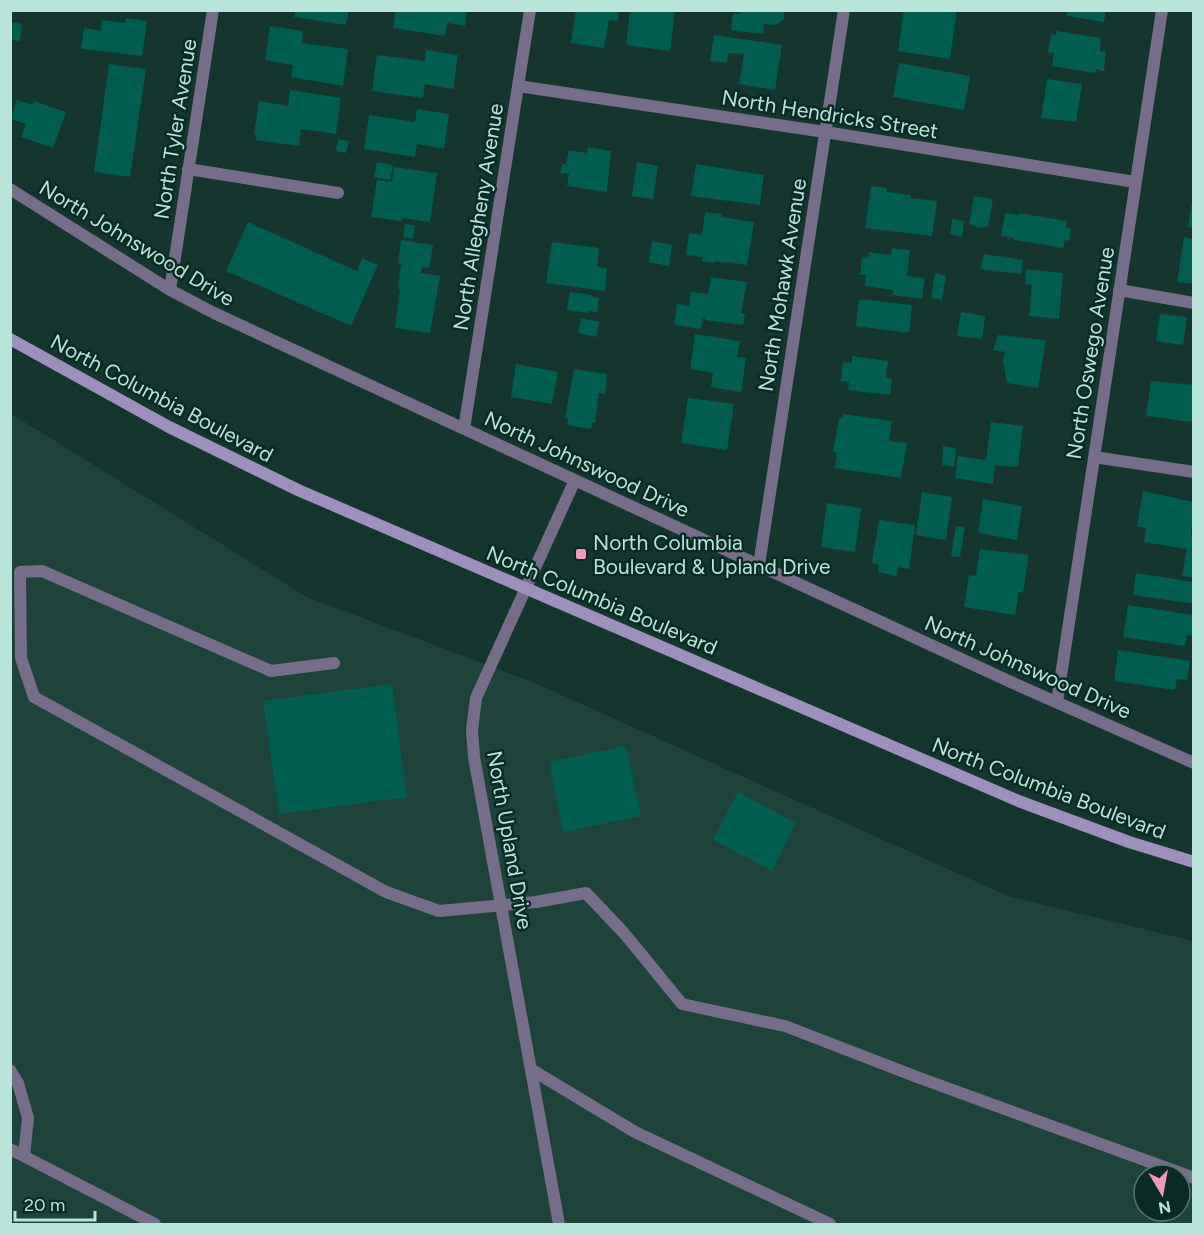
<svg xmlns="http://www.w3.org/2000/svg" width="1204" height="1235" viewBox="0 0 1204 1235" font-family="Figtree,sans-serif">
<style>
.built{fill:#1d433b;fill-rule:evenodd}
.building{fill:#005e51}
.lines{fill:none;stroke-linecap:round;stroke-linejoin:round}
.service{stroke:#756d8a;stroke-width:12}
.minor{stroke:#756d8a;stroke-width:12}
.secondary{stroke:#9d90be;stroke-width:12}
.poi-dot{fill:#f09ab7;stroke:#0a2b25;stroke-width:2}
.labels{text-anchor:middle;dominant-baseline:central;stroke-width:5;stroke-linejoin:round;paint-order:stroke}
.street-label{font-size:21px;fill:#b7e5da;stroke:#0a2b25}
.poi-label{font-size:21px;fill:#b7e5da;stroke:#0a2b25;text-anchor:start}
</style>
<rect width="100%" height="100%" fill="#15352f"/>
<path class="built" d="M10,413L307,597L535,683L1008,896L1193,941V1224H11ZM1144,1175H1180V1211H1144Z"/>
<path class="building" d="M296,10H349L346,25L294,17Z
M396,10H467L465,26L447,23L445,36L393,28Z
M576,10H619L618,21L609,20L604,48L571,43Z
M630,10H675L670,51L626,45Z
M740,10H784V19L776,25L764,24L763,34L731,30L733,13L740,14Z
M904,10H957L950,59L898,51Z
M1068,10H1106L1104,22L1067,16Z
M126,18L147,21L142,56L81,49L84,28L101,31L102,20L125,23Z
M10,22L22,24L20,41L10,40Z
M270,26L303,31L302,43L348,49L343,86L291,77L293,65L265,60Z
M1056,31L1101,38L1100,51L1106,52L1104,71L1096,69L1095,73L1052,66L1054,53L1048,52L1051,34L1056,35Z
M714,35L782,45L775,90L739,84L744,54L728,53L727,63L710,61Z
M426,50L458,55L453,89L425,84L423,98L372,91L377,55L425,61Z
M899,63L970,76L964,110L893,97Z
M109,64L146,69L130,177L94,172Z
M1047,79L1082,84L1076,122L1041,118Z
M290,90L341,98L336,134L301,129L299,146L256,140L257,135H254L259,101L288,106Z
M17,100L33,105L34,101L66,112L53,148L21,137L26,124L11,119Z
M417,109L449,114L444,149L417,144L415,157L364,149L369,115L415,122Z
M338,139L349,141L346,153L336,151Z
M588,147L611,151L607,192L567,186L569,174L560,173L562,164H566L569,150L587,153Z
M377,162L393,165L390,180L374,177Z
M637,162L658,166L653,199L632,196Z
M696,164L764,175L760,205L691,196Z
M394,167L437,173L430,222L402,218L401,221L371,217L377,180L392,182Z
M871,186L887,188V192L911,195V198L937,201L932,236L865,228Z
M974,196L993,199L988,227L980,228L969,224Z
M1192,202H1194V228L1188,227Z
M705,212L722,214L721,217L754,222L747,265L715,261V263L702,261L703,257L686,255L689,233L702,235Z
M1005,213L1019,215V213L1067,221L1066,228H1071L1069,241L1065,240L1063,248L1014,240V238L1001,236Z
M952,219L964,221L962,237L950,234Z
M248,222L357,271L362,258L378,265L351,326L226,271Z
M405,224L415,225L413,239L403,237Z
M1184,237L1194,239V284L1177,282Z
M401,240L433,245L429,268L422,267L421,273L440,276L430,333L395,328L400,289H398L400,270L402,265L398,264Z
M652,241L672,245L669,266L649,262Z
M552,242L599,248L597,267L607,268L605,291L546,283Z
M892,248L910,250L907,276L925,278L922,299L893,295V290L865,286L866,275H860L862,257L868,258L869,252L891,255Z
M984,254L1023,260L1021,274L980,269Z
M1026,269L1063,273L1059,319L1029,316L1032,285L1025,284Z
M935,273L946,276L942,300L931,298Z
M711,277L747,282L741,313L745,314L743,325L705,320V318H703L701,329L674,325L677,304L689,306L691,292L708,294Z
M570,292L592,295V297L599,298L597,312L589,311V313L567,310Z
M859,299L912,305L909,333L856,326Z
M961,312L985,316L982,339L957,336Z
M1160,314L1187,317L1183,345L1156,341Z
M581,318L599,322L596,337L578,333Z
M695,334L740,341L737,357L746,358L741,392L711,387L713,373L690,369Z
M998,335L1046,340L1038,388L1007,383L1003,361L1005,352L993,350Z
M852,356L888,361L886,377L892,379L890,395L848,390L849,382L841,381L843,362L852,363Z
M516,364L558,372L552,404L511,397Z
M574,369L607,374L605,394L599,393L595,423H592L591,429L567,425L568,419L565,418Z
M1151,381L1194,385V418L1191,422L1146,416Z
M688,398L734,404L727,450L681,443Z
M843,414L892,421L889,441L907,443L901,478L835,468L837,453L833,452L839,418H843Z
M991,422L1023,426L1018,466L1010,467L995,465L993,484L955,478L958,456L986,460Z
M943,446L956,448L954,467L942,465Z
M1143,491L1194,502L1191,536H1194V578L1182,576L1187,549L1144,542L1146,528L1137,527Z
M922,492L952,497L946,540L916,535Z
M983,499L1022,506L1017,540L978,533Z
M827,503L861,508L855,552L821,547Z
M879,520L915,525L909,569L898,567L897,576L878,572L879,565L872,563Z
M956,526L965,527L960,557L951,556Z
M980,549L1029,555L1023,593L1019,592L1015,615L964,607L969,575L976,576Z
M1136,573L1194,582V604L1133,595Z
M1128,605L1194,615V636L1187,635L1185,646L1123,637Z
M1118,650L1190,661L1187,680L1177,679L1175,690L1114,681Z
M392,684L407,797L279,814L263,701Z
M626,746L641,816L563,832L549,762Z
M738,792L796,823L772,871L713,840Z"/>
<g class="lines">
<path class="service" d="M188,169L338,193
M1119,290L1194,303
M334,663L271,671L42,571L20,572L21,658L34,697L386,892L439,911L536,902L586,893L624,933L682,1004L785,1026L917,1077L1194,1178
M10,1070L18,1083L28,1118L24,1156
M532,1070L635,1132L830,1224"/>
<path class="minor" d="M518,86L825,132L1135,182
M10,189L170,290L214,313L1013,683L1194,763
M170,290L213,10
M464,429L530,10
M1094,457L1194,472
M759,565L844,10
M1057,702L1162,10
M10,1149L155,1224
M559,1224L474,757L472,730L476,698L575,480"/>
<path class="secondary" d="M10,339L169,427L298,490L1021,802L1129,842L1194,862"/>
</g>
<rect class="poi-dot" x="575" y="548" width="12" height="12" rx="3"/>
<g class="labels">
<g class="street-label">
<text transform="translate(830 114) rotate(9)">North Hendricks Street</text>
<text transform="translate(175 129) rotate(-81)">North Tyler Avenue</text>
<text transform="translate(478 217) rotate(-81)">North Allegheny Avenue</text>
<text transform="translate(137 243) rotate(31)">North Johnswood Drive</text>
<text transform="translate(782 285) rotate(-81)">North Mohawk Avenue</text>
<text transform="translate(1090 353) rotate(-81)">North Oswego Avenue</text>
<text transform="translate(162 398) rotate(28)">North Columbia Boulevard</text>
<text transform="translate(587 464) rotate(25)">North Johnswood Drive</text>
<text transform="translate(602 600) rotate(23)">North Columbia Boulevard</text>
<text transform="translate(1028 667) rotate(24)">North Johnswood Drive</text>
<text transform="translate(1049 788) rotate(21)">North Columbia Boulevard</text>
<text transform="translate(510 840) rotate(80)">North Upland Drive</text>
</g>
<g class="poi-label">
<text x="593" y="542">North Columbia<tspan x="593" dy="24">Boulevard &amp; Upland Drive</tspan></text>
</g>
</g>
<rect width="1204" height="1235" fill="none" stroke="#b7e5da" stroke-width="24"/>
<g transform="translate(1162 1193) rotate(170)"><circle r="28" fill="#0a2b25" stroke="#4f756d" stroke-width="1.5"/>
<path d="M0-4.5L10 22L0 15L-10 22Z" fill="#f09ab7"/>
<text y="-9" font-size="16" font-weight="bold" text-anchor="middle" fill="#b7e5da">N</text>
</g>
<path d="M15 1211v9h80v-9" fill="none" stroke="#b7e5da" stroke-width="3"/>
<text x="24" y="1211" font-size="18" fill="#b7e5da" stroke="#0a2b25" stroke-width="4.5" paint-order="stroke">20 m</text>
</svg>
